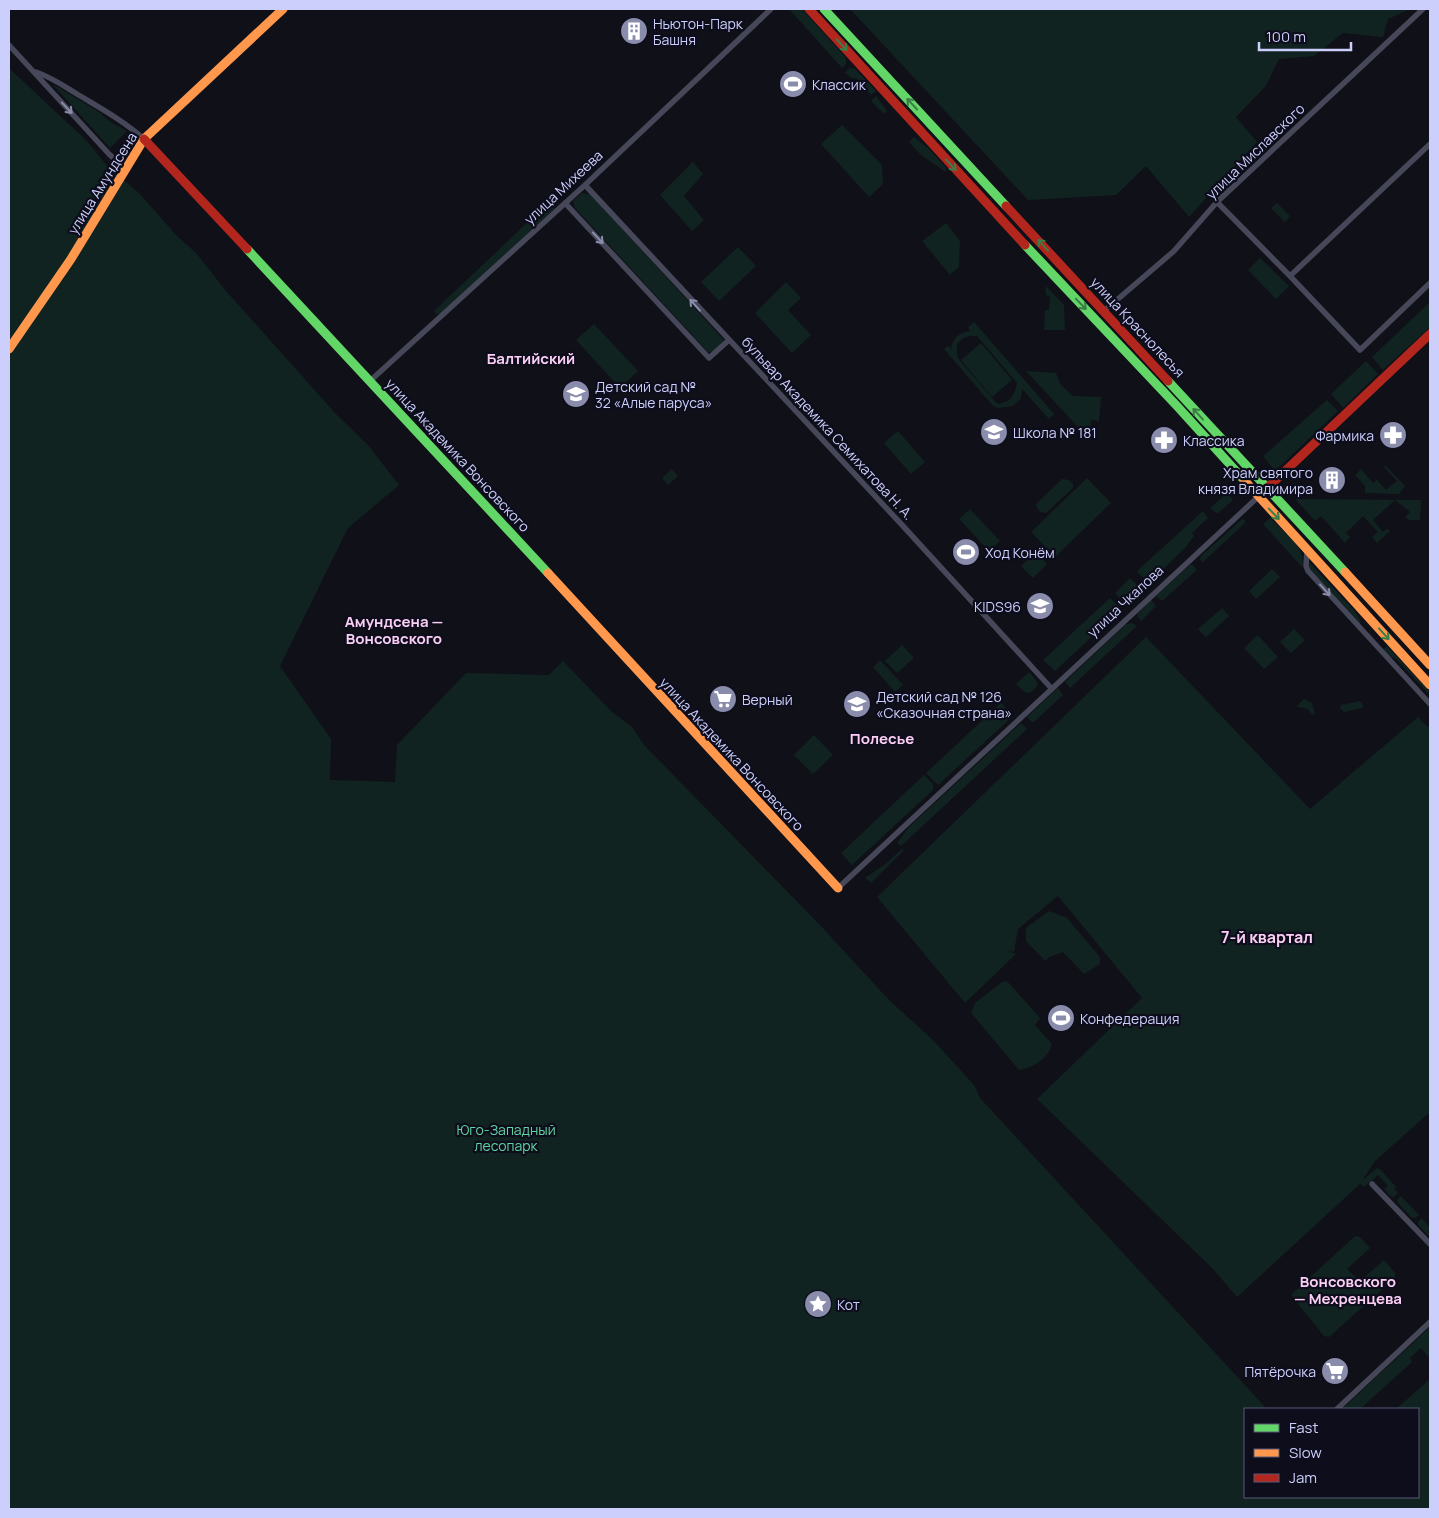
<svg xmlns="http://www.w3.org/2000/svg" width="1439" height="1518" viewBox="0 0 1439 1518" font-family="Manrope,sans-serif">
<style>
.green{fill:#112320;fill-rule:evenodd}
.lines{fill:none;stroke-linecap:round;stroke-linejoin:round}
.street{stroke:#464859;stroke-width:5.5}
.fast{stroke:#63d668;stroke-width:9}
.slow{stroke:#ff974d;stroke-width:9}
.jam{stroke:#b3261e;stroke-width:9}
.oneway{stroke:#3c7c46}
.oneway2{stroke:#898caa}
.labels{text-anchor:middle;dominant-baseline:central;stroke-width:4.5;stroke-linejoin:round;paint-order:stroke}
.poi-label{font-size:14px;fill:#cccffb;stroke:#0d0d1c;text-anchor:start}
.street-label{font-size:14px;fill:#cccffb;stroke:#0d0d1c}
.park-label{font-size:14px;fill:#5fd5a2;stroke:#0d0d1c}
.neighbourhood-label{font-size:15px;font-weight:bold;fill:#fbcef3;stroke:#0d0d1c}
.quarter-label{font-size:16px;font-weight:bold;fill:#fbcef3;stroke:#0d0d1c}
</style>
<rect width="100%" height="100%" fill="#101018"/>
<path class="green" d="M789,9H802L846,58V64L842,68Z
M850,9H1410L1388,19L1383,37L1343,33L1314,56L1279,59L1265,87L1236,117L1257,142L1189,217L1146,166L1116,195L1028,200Z
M9,68L87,141L107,166L139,193L177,236L197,254L226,291L336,414L368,445L399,485L348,528L280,666L331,739L330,780L395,782L397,745L466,673L549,675L563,661L611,711L632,727L644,745L820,925L889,1000L933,1040L974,1085L980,1098L1267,1409H1245V1497H1418V1409H1396L1430,1379V1509H9Z
M850,68L855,69L876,91L871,95L856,78H851L845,72Z
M54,86H56L99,112L109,121L127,131L110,148Z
M876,96L887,111L884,114L871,101Z
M842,125L882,165L883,184L869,197L821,144Z
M130,134L135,136L134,142L129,148L123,141Z
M914,137L928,148L946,168V172L921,155L909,142Z
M693,162L703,174L684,196L704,220L692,231L660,195Z
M582,193L591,195L723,339L724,342L713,352H708L575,208L573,201Z
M549,202L555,208L443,313L436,314L434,311Z
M1277,203L1290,216L1285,222L1271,208Z
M946,223L960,241L959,267L950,275L922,241Z
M738,247L756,266L719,301L701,282Z
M1260,258L1289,286L1276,299L1248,270Z
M786,282L801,298L788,310L811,335L792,353L755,313Z
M1046,286L1064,305L1065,330H1044L1045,310H1049L1050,296L1046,295Z
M1430,302V327L1383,370L1372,357Z
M974,322L1054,414L1049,419L1022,389L1021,398L1013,406L998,408L993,406L944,349L948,346L951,349C953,337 959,333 970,331L968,327ZM970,336H977L1017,383C1015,395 1011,402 998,404L993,399L957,357V344L963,338Z
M594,324L638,371L620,388L576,340Z
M981,343L1012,380L992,397L961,360Z
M1366,361L1378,374L1343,408L1331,394Z
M1026,371L1056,373L1060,384L1073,396L1101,397L1099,421L1091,420L1090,440Z
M786,382L835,433L828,437L781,390Z
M1327,400L1338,411L1275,471L1263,456Z
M898,431L925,462L911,474L884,443Z
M1385,465L1405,486L1399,494L1366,493L1365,492V486L1355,475L1361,469L1373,483L1377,480L1386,490L1397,481L1384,467Z
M672,469L678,476L668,485L662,478Z
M1087,478L1111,503L1055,557L1031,532Z
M1062,479L1069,480L1073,484V488L1046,513L1040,512L1036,506L1037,503Z
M1227,493L1232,499V501L1218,513H1216L1210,508Z
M1295,499L1421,500L1420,520H1409L1405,517L1410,512L1395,500L1373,520L1383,532L1387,529L1390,531L1377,543L1372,537L1378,532L1363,516L1346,533L1350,537L1345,543L1321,516L1315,521Z
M970,509L1000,541L989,551L959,519Z
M1203,511L1208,518L1192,533L1194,536L1185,548L1149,583L1138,573V570Z
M1270,518C1282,530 1308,548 1302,567L1263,524Z
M1242,519L1245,520V523L1202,563L1200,559L1201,556Z
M1036,552L1047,564L1033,578L1021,566Z
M1308,561L1354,610L1361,622L1359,624L1311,572Z
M1190,565H1193L1197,570L1162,601L1156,596Z
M1272,569L1280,577L1256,599L1249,591Z
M1130,578L1143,590L1129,602L1124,603L1115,593Z
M1110,598L1118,606V612L1055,671L1043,660Z
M1151,600L1156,606L1141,621L1137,616L1138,613Z
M1222,608L1229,616L1206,637L1198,629Z
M1132,623L1137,626L1070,688L1065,682L1126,624Z
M1294,629L1305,640L1291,653L1280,642Z
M1258,635L1278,657L1264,669L1244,648Z
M1146,637L1310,809L1418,717L1430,729V1112L1375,1161L1362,1181L1377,1168L1381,1170L1396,1187L1394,1189L1398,1193L1394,1197H1391L1384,1189L1388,1186L1378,1175L1364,1187L1360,1184L1237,1297L1213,1269L1037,1099L1142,998L1058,896L1018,929L1014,952L1006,950L1016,954L965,1003L877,897Z
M902,645L914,658L897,673L885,661Z
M1387,646L1430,692V695L1395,658H1390L1383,650Z
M880,660L903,685L895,692L873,667Z
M1029,672L1036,680L1038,685L1031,692L1026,693L1016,684Z
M1058,688L1063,695L1034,722H1032L1027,717Z
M1304,699L1312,703L1315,713L1312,715L1308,709L1298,707L1297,706Z
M1360,701L1363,705L1362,708L1344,712L1340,708L1341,705Z
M1001,703L1013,716L938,785L926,773Z
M1021,723L1027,729L901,846L897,843L909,827Z
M814,735L833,755L813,774L794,755Z
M924,775L933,784V790L852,865L841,853Z
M902,849L904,850L871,883L865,878L884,865Z
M1049,911L1067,918L1100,957V964L1084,974L1063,952L1049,957L1045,961L1026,941V928Z
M1007,981L1040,1018L1035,1025L1052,1044C1049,1058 1033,1068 1019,1070L971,1013L975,1003L1002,982Z
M1401,1196L1419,1215L1415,1218L1411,1217L1398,1203L1397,1200Z
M1422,1218L1430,1228V1237L1418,1225V1222Z
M1355,1236L1360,1237L1370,1248L1347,1269L1360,1281L1384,1260L1395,1273V1278L1329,1337L1324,1336L1293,1298L1292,1294Z
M1430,1327V1359L1421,1348L1410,1358L1412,1362L1360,1409H1342Z"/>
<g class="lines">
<path class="street" d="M9,45L109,154L125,169
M36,72C51,77 64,86 77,94C100,108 124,121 144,139
M585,185L903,526L1052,689
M1217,202L1290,276L1360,350L1430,283
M565,203L709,358L729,340
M1290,276L1430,144
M1104,311L1174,251L1217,202L1423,9
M370,381L585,185L771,9
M1307,549L1306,566L1308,571L1430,704
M838,888L1258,497
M1372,1184L1430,1244
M1337,1409L1430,1322"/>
<path class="fast" d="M824,9L1006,206
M1025,245L1177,406L1244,480
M247,249L548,573
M1168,381L1345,572"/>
<path class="slow" d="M9,349L71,259L144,139L283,9
M1244,480L1430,685
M1345,572L1430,665
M548,573L838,888"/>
<path class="jam" d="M809,9L1025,245
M144,139L247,249
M1006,206L1168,381
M1263,492L1430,334"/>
</g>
<defs><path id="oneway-shaft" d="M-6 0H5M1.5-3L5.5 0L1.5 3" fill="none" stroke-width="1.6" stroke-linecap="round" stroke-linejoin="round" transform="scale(1.25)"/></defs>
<g class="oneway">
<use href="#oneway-shaft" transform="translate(842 45) rotate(47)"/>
<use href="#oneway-shaft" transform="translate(912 104) rotate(-133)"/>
<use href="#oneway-shaft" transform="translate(951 165) rotate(48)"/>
<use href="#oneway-shaft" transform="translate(1043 245) rotate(-132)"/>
<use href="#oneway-shaft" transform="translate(1081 304) rotate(46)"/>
<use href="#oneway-shaft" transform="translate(1198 414) rotate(-132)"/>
<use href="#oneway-shaft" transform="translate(1274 514) rotate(46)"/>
<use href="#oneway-shaft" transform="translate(1384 634) rotate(48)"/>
</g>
<g class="oneway2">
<use href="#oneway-shaft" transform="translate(67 108) rotate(47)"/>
<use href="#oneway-shaft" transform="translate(598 238) rotate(47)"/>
<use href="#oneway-shaft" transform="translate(695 305) rotate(-132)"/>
<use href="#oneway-shaft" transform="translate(1325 590) rotate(48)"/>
</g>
<defs>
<g id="building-disc" transform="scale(1.4375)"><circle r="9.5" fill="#8a8cac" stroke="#0d0d1c"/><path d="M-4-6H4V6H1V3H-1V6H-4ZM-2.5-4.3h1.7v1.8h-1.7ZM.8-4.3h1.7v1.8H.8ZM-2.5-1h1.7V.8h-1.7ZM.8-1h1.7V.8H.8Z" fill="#fff"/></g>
<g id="stadium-disc" transform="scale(1.4375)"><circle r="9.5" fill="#8a8cac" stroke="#0d0d1c"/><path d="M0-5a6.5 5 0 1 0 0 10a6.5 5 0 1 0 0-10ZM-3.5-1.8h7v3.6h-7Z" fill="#fff"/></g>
<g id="school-disc" transform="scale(1.4375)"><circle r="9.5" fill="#8a8cac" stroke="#0d0d1c"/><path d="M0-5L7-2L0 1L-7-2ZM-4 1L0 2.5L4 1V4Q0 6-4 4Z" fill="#fff"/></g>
<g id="pharmacy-disc" transform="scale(1.4375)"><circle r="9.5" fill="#8a8cac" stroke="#0d0d1c"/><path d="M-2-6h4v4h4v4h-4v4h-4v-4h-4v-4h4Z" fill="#fff"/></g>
<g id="supermarket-disc" transform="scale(1.4375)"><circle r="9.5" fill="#8a8cac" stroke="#0d0d1c"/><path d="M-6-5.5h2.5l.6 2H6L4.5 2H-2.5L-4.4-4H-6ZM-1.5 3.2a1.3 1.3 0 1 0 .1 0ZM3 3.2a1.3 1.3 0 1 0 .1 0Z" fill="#fff"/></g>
<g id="sight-disc" transform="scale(1.4375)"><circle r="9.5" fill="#8a8cac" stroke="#0d0d1c"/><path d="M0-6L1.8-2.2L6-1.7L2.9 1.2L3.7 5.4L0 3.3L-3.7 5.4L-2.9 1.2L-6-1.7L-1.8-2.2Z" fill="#fff"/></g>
</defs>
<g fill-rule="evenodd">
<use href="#building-disc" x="634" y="31"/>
<use href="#stadium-disc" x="793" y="84"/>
<use href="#school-disc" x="576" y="394"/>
<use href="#school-disc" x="994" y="432"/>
<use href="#pharmacy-disc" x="1393" y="435"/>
<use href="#pharmacy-disc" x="1164" y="440"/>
<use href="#building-disc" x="1332" y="480"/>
<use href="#stadium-disc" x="966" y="552"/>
<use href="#school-disc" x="1040" y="606"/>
<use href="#supermarket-disc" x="723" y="699"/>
<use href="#school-disc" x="857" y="704"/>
<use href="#stadium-disc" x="1061" y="1018"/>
<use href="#sight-disc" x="818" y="1304"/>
<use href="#supermarket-disc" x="1335" y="1371"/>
</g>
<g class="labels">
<g class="poi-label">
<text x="653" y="23">Ньютон-Парк<tspan x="653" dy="16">Башня</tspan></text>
<text x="812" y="84">Классик</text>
<text x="595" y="386">Детский сад №<tspan x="595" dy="16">32 «Алые паруса»</tspan></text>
<text x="1013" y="432">Школа № 181</text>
<text x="1374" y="435" text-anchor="end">Фармика</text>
<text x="1183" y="440">Классика</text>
<text x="1313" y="472" text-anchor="end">Храм святого<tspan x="1313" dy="16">князя Владимира</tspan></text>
<text x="985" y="552">Ход Конём</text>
<text x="1021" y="606" text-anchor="end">KIDS96</text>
<text x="876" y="696">Детский сад № 126<tspan x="876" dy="16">«Сказочная страна»</tspan></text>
<text x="742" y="699">Верный</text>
<text x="1080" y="1018">Конфедерация</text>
<text x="837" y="1304">Кот</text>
<text x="1316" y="1371" text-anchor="end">Пятёрочка</text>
</g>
<g class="street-label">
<text transform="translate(1255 151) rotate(-44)">улица Миславского</text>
<text transform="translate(102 183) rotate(-58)">улица Амундсена</text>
<text transform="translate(563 187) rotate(-43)">улица Михеева</text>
<text transform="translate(1138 327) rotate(47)">улица Краснолесья</text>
<text transform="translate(828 428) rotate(47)">бульвар Академика Семихатова Н. А.</text>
<text transform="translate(458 455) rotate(47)">улица Академика Вонсовского</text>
<text transform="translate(1125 601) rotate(-43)">улица Чкалова</text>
<text transform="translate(732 754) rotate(47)">улица Академика Вонсовского</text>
</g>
<g class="park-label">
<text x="506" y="1129">Юго-Западный<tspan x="506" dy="16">лесопарк</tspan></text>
</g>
<g class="neighbourhood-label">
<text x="531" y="358">Балтийский</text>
<text x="394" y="621">Амундсена —<tspan x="394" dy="17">Вонсовского</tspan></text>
<text x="882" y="738">Полесье</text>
<text x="1348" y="1281">Вонсовского<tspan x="1348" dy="17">— Мехренцева</tspan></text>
</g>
<g class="quarter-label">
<text x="1267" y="937">7-й квартал</text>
</g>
</g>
<rect width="1439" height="1518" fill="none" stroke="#cccffb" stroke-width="20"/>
<rect x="1244" y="1408" width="175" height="90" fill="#0d0d1c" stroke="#595b75"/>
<rect x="1254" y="1424" width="25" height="8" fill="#63d668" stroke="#595b75"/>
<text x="1289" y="1433" font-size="15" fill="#cccffb">Fast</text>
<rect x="1254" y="1449" width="25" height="8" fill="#ff974d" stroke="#595b75"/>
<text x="1289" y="1458" font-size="15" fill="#cccffb">Slow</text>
<rect x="1254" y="1474" width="25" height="8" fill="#b3261e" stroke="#595b75"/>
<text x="1289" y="1483" font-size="15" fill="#cccffb">Jam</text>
<path d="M1259 42v8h92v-8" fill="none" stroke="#cccffb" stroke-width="2.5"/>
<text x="1266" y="42" font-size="15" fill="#cccffb" stroke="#0d0d1c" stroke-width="4" paint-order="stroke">100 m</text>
</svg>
